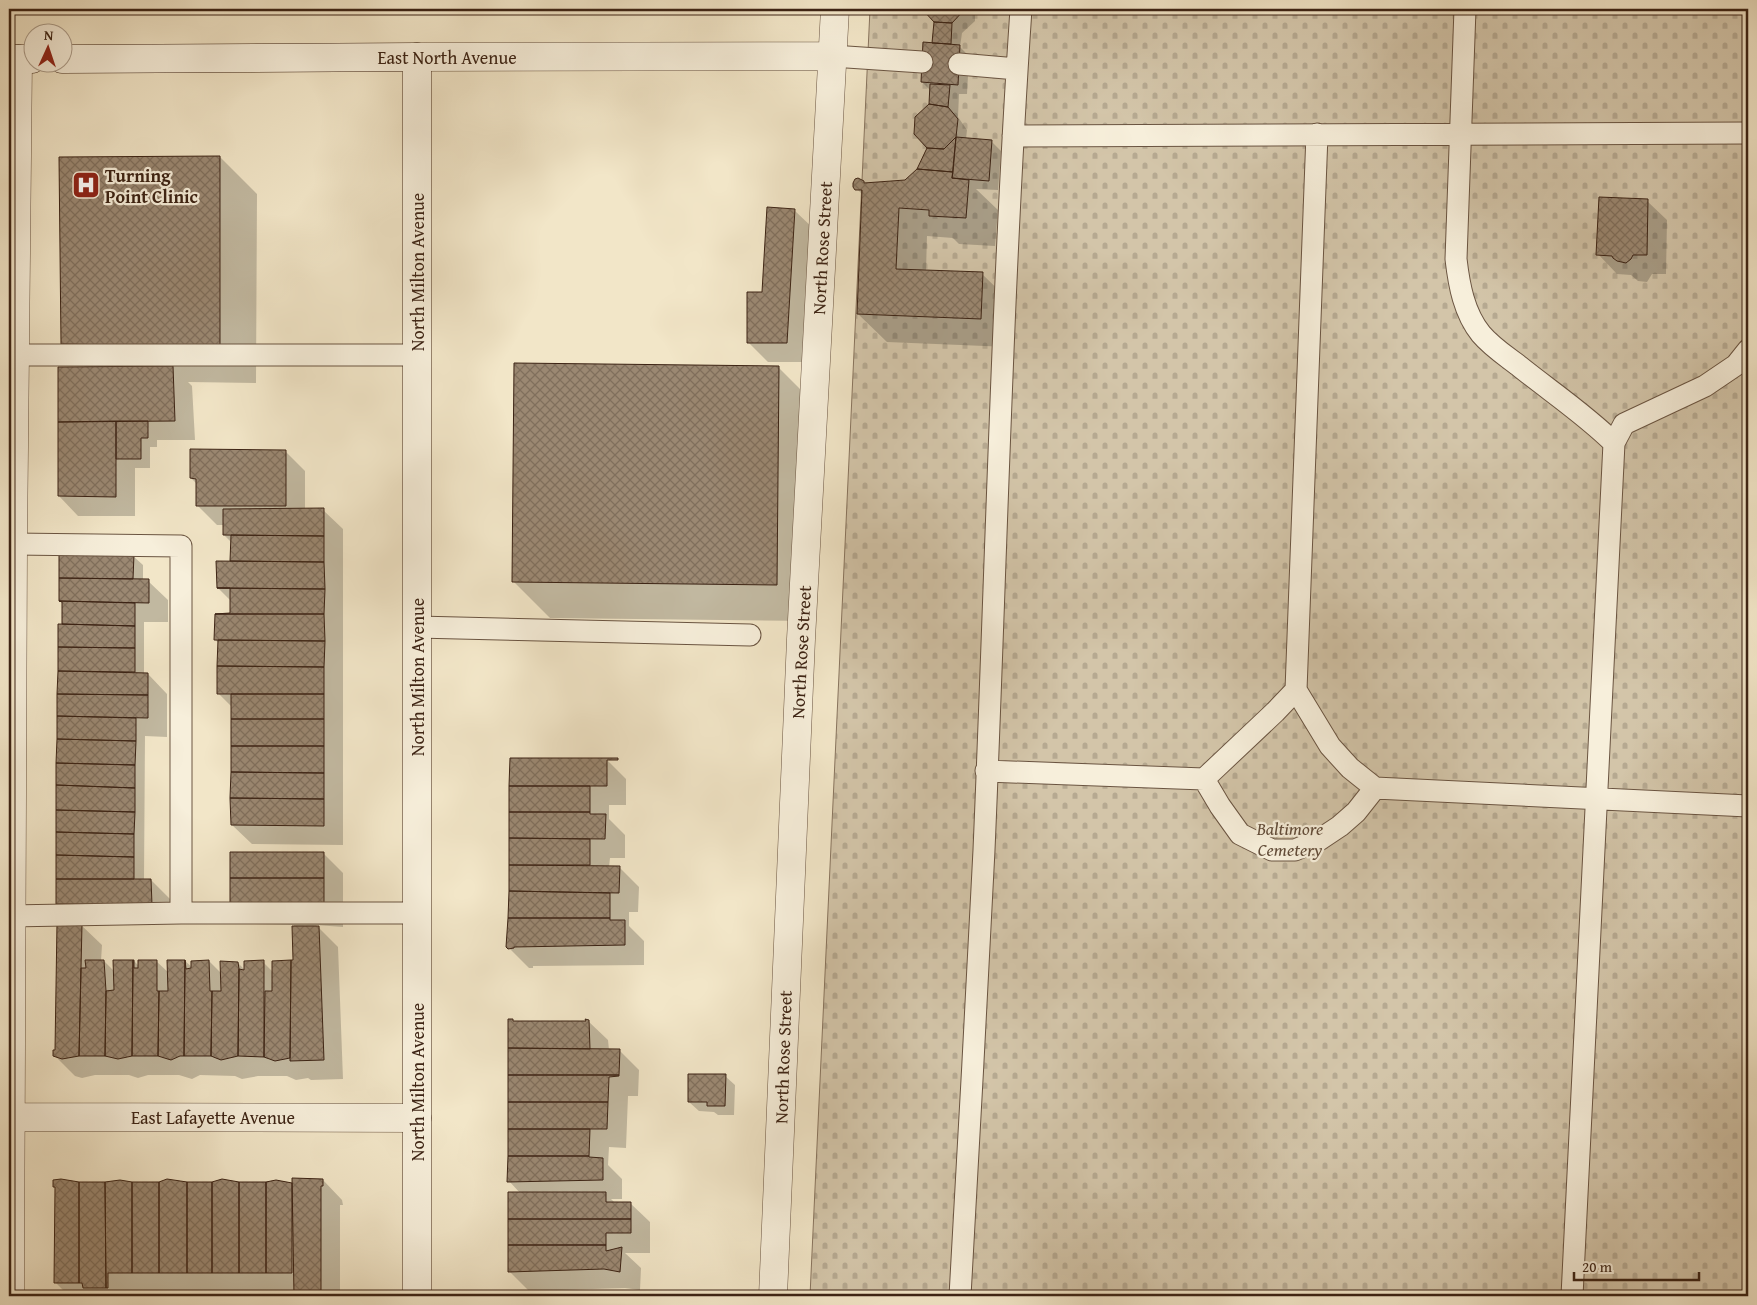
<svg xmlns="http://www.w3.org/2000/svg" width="1757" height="1305" viewBox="0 0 1757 1305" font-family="'Gentium Book Plus',serif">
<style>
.cemetery{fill:url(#cemetery-stones);stroke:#88745e}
.shadow{fill:#0003}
.building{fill:url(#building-cross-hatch);stroke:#3c2314}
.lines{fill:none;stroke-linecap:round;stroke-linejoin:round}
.lane-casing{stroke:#6a5441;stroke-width:23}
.street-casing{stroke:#6a5441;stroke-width:29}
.secondary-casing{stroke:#3c2314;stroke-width:29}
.lane{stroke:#f7efdb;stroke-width:21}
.street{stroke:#f7efdb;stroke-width:28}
.secondary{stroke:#f7efdb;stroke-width:28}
.labels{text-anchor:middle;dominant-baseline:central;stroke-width:4.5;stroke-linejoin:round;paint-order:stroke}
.street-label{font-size:18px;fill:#3c2314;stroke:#f7efdb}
.poi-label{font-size:18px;font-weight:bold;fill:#3c2314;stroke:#f7efdb;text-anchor:start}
.park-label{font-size:18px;font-style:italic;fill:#624c39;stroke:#f7efdb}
</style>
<defs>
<pattern id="cemetery-stones" width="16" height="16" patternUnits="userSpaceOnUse" patternTransform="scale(1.25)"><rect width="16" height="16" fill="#d3c5a9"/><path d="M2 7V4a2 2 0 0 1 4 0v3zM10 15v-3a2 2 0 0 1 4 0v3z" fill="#b6a991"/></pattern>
<pattern id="building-cross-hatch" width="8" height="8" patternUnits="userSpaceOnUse" patternTransform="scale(1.25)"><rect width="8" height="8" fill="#9b8872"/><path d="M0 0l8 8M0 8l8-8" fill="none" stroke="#806f5c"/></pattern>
</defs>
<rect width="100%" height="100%" fill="#f2e6c8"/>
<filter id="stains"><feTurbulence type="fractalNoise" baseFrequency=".004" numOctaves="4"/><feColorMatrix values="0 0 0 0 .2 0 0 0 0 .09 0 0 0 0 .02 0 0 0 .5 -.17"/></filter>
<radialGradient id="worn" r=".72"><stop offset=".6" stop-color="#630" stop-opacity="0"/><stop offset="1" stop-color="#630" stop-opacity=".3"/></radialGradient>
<path class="cemetery" d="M870,9H1748V1296H810Z"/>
<path class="shadow" d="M924,9H975V21L962,33L960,47L969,56L967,94H959L958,117L967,130L966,139L991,141L1001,151L998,190L976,189L998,210L995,246L959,244L953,238L927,236L926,271L982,274L1011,302L1009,347L887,342L858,314L863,195L854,186L863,182L865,184L905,181L919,169L928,147L931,91L922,82L933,44L935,22Z
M220,157L257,194L256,383L188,382L192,386L195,440H157V447H150V468H135V516H78L59,496L86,368L62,344Z
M1647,201L1667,220L1666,274H1652L1647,282L1638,281L1631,275L1617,274L1598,254Z
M794,210L814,229L806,362H768L749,343L763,293Z
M778,367L815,404L813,621L550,618L513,581Z
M286,452L305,471V510H323L343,529V845L252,844L232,825V707L218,693L219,643L215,640L231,615V601L218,588L232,563V543L224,535V525H217L197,505V484L191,478Z
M133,556L143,565V581H148L168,600V622H144V674H148L167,694V737L145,736L144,880H151L171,900V924H80L102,945L101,961H104L115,972L134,961L139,966L156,961L169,973L168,961H185L193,968L209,961L222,974L238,963L245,970L263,962L273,972V962H295L294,925L251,924L231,905L323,853L343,873V927L316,925L338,947L343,1079L311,1080L308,1078L296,1080L287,1076H258L242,1079L235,1076L200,1075L192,1079L179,1075H148L138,1078L129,1075H95L82,1078L75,1076L55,1056L78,925L57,904L59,671L63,626V603L60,600Z
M511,759H606L626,779V805H609V819L625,835V858H610L609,867H619L639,887L638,912H629V926L644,941V965L533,966V968H529L508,947L510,918Z
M588,1021L608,1040L609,1050H619L639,1070L638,1096H628L626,1148L609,1147L608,1165L622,1179V1199H611L615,1203H630L650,1222V1253H625L641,1268L640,1290L625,1288L529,1291L509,1271L521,1194L509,1181L514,1022L587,1023Z
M725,1076L735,1085L734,1115H718L714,1112L699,1111L689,1102Z
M323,1180L342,1200L343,1205H340V1296H295V1292H127V1296H69L56,1283V1189L54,1187L72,1183L267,1184L277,1181H283L293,1185Z"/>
<path class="building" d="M922,9H965L952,23L934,22Z
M934,22L952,23L951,44L932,43Z
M923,42L960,45L958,85L921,82Z
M930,84L950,85L948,107L929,104Z
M929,104L948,107L958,119L956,137L944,149L927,148L914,134L915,117Z
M956,137L992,140L989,181L952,178Z
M956,137L953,172L917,169L927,148L944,149Z
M220,156V347L61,344L59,157Z
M917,169L953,172L952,178L969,180L966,218L929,216V210L899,208L896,269L983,272L981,319L857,314L862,190H855L853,187V183L855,179L858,178L864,181V183L905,180Z
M1599,197L1648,199L1647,255H1633L1631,259L1626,263L1617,261L1613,258L1612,256L1596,255Z
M767,207L795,209L787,343H747V292H762Z
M514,363L779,366L777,585L512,582Z
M173,366L175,421L58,422V367Z
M116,421H148V438H141V459H116Z
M116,421V497L58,496V422Z
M190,449L286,450V506H196V479L190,478Z
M324,508V536L223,535V509Z
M231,535L324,536V562L230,561Z
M59,553L134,554L133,579L59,578Z
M216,561L324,562L325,589L217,588Z
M59,578L149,579V603L59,601Z
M217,588L325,589L324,614H215L230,613V588Z
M59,601L135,603V626L62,624V602Z
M215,614H324L325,641L214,640Z
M58,624L135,626V648L58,647Z
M218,640L325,641L324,667L217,666Z
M58,647L135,648V672L58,671Z
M217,666L324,667V694H217Z
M58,671L148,673V695L57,694Z
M57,694L148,695V718L57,716Z
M231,694H324V719H231Z
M57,716L136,718V741L57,739Z
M231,719H324V746H231Z
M57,739L136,741L135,765L56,763Z
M231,746H324V773L231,772Z
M510,758H618V760H607V786H509Z
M56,763L135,765V788L56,785Z
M231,772L324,773V799L230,798Z
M56,785L135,788V812L56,810Z
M509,786H590V812H509Z
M230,798L324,799V826L231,825Z
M56,810L135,812L134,834L56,832Z
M509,812H590V814H606L605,839L509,838Z
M56,832L134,834V857L56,855Z
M509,838L590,839V865H509Z
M230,852H324V878H230Z
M56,855L134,857V879H56Z
M509,865L620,866L619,893L509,891Z
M230,878H324V908L230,905Z
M56,879H151L152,905L56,904Z
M509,891L610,893V918H508Z
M508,918H610V920H625V945L514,947V948L508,949L506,947Z
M57,923L82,924L79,1056L62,1059L53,1056V1050H55Z
M292,926H319L324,1060L290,1061L291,960H293Z
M85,960H104L106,991L105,1056H79L81,968H86Z
M113,960H133L132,1056L118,1059L105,1056L106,991L114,990Z
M133,960H134V968H138V960H157V991H159L158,1056H132Z
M167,960H185L184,1056H180L171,1060L158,1056L159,991H168Z
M185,960L186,969L191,968V961L209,960L210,991H212L211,1056H184Z
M264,960V1057L238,1056L239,969L244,970V961Z
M291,960L290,1058L275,1061L264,1057L265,991H272V961Z
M220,961L238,962L239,969L238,1056L221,1060L211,1056L212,991H221Z
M508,1019H513V1021H586L585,1019L589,1020L590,1049L508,1048Z
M508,1048L620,1049L619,1075H508Z
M688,1074H726L725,1106H707V1102H688Z
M508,1075H619V1076L609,1077L608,1102H508Z
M508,1102H608L607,1129H508Z
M508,1129H590L589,1156H508Z
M508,1156H589V1157L603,1158V1180L507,1182Z
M292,1178L323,1179V1186H321V1296H294Z
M61,1179L79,1182V1283H54L55,1187H53V1180Z
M167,1179L187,1182V1273H159V1182Z
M222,1179L239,1182V1273H212V1182Z
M120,1180L132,1182V1273H108V1288H106L105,1182Z
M276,1180L292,1183V1273H266V1182Z
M79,1182H105L106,1288H83L82,1283H79Z
M132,1182H159V1273H132Z
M187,1182H212V1273H187Z
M239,1182H266V1273H239Z
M508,1192H606V1202H631V1219H508Z
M508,1219H631V1233H606V1245H508Z
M508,1245H606V1251L622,1247L620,1272L604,1269L508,1272Z"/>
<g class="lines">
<g class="lane-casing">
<path id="lane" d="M1465,9L1456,259C1459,285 1464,313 1481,334C1492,347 1506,356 1519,366C1550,391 1586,415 1614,443
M832,56L922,62
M959,64L1017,69
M1317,134L1296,690L1330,746L1350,768L1375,788
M1013,136L1748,133
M16,355H417
M13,544L181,546V913
M417,627L750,635
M986,771L1204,779L1220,806L1240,834L1272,850H1295L1319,840L1340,826L1356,812L1375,788L1748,806
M1204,779L1275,712L1296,690
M9,916L181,913H417
M960,1296C968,1147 977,999 984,850C996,570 1002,289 1021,9
M1572,1296L1614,443L1624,424L1705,386L1736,365L1748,350"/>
</g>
<g class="street-casing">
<path id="street" d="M417,57L832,56
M9,1117L417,1118
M10,1296L13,544L18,59
M773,1296L801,639L835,9"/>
</g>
<g class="secondary-casing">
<path id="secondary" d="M9,59H32
M62,59L417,57V1296"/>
</g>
<use href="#lane" class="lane"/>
<use href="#street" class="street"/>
<use href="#secondary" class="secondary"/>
</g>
<defs>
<g id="hospital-square" transform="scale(1.4375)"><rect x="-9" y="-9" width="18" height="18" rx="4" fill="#8f2418" stroke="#f7efdb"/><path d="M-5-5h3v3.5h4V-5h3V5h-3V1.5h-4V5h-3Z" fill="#fff"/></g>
</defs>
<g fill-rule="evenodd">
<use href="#hospital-square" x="86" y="185"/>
</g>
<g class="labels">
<g class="street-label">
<text x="447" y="57">East North Avenue</text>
<text transform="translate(822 248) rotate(-87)">North Rose Street</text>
<text transform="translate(417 272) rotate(-90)">North Milton Avenue</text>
<text transform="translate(801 652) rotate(-87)">North Rose Street</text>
<text transform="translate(417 677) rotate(-90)">North Milton Avenue</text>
<text transform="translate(783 1057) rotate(-88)">North Rose Street</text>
<text transform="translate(417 1082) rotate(-90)">North Milton Avenue</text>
<text x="213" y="1117">East Lafayette Avenue</text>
</g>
<g class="poi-label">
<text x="105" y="175">Turning<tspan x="105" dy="21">Point Clinic</tspan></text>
</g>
<g class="park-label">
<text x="1290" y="828">Baltimore<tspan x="1290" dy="21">Cemetery</tspan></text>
</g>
</g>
<rect width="1757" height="1305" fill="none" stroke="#f2e6c8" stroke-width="30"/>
<rect x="10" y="10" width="1737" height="1285" fill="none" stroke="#3c2314" stroke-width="2.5"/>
<rect x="15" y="15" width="1727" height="1275" fill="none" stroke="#3c2314"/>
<g transform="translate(48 48) rotate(3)"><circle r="24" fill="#f7efdb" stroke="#ac9d8b"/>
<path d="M0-4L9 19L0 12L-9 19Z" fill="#8f2418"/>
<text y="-8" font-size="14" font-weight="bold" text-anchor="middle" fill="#3c2314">N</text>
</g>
<path d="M1574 1272v8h125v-8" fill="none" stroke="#3c2314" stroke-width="2.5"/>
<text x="1582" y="1272" font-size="15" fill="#3c2314" stroke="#f7efdb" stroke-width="4" paint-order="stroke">20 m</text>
<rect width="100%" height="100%" filter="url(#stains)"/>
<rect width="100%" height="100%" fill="url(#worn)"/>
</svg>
